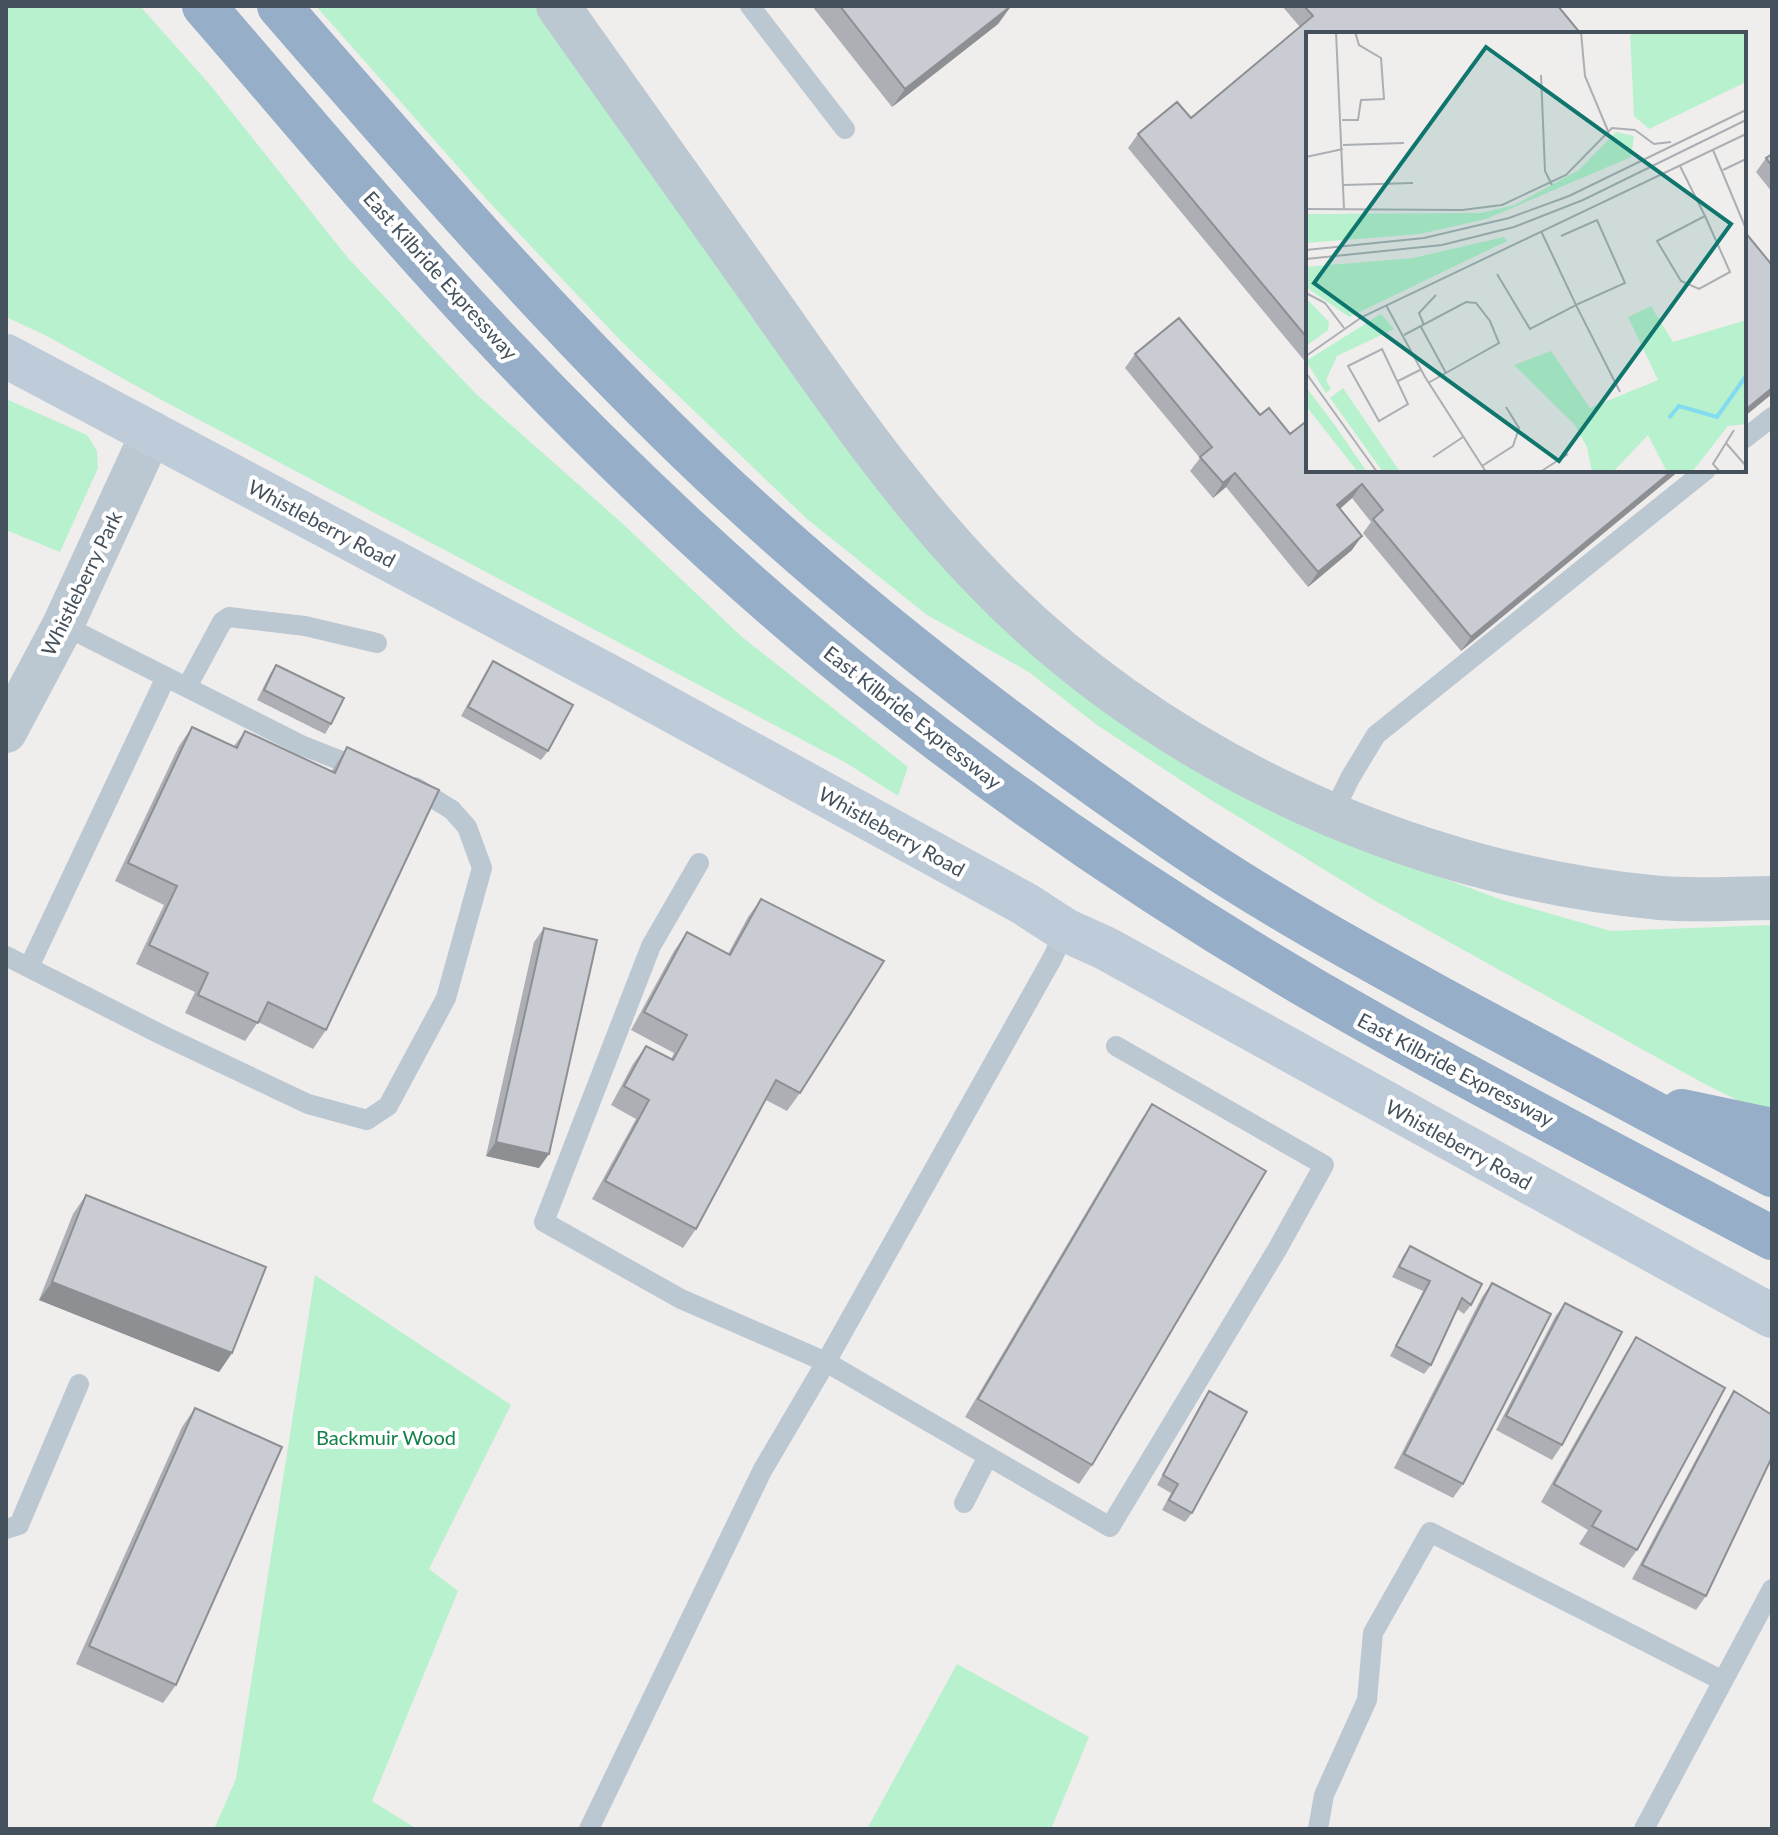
<svg xmlns="http://www.w3.org/2000/svg" width="1778" height="1835" viewBox="0 0 1778 1835" font-family="Lato,sans-serif">
<style>
.green{fill:#b8f1cd}
.lines{fill:none;stroke-linecap:round;stroke-linejoin:round}
.service{stroke:#bcc8d1;stroke-width:20}
.minor{stroke:#bcc8d1;stroke-width:42}
.tertiary{stroke:#bcc8d1;stroke-width:44}
.secondary{stroke:#becbd8;stroke-width:44}
.trunk{stroke:#96aec7;stroke-width:44}
.wall{fill:#adafb5}
.shaded-wall{fill:#8d8f93}
.building{fill:#c9ccd2;stroke:#8d8f93;stroke-width:2}
.labels{text-anchor:middle;dominant-baseline:central;stroke-width:8;stroke-linejoin:round;paint-order:stroke}
.street-label{font-size:20px;fill:#44515c;stroke:#fff}
.park-label{font-size:20px;fill:#118148;stroke:#fff}
.inset-river{fill:none;stroke:#82dbf1;stroke-width:4}
.inset-road{fill:none;stroke:#abafb3;stroke-width:2}
.view{fill:#0f766e;fill-opacity:0.15;stroke:#0f766e;stroke-width:4}
.inset-edge{fill:none;stroke:#44515c;stroke-width:4}
</style>
<rect width="100%" height="100%" fill="#f0eded"/>
<path class="green" d="M6,6H140L211,86L348,258L475,393L623,524L742,637L908,767L898,796L848,764L158,398L47,336L6,317Z
M316,6H535L634,151L1103,708L1303,826L1502,900L1611,931L1772,925V1109L1753,1108L1701,1082L1372,899L1211,800L1097,725L1029,672L927,615L807,519L621,341L489,202Z
M6,399L87,435L97,451L98,468L60,552L6,530Z
M315,1275L511,1405L429,1569L458,1591L372,1801L417,1829H214L236,1779Z
M957,1664L1089,1737L1051,1829H867Z"/>
<g class="lines">
<path class="service" d="M750,6L845,129
M1744,439L1772,417
M63,625L301,745L362,769
M187,687L222,622L229,617L305,626L377,643
M1332,815L1350,778L1376,735L1706,470
M1065,930L1053,957L826,1362L1110,1527L1278,1248L1324,1165L1116,1046
M6,956L162,1035L308,1104L367,1120L388,1106L446,998L482,868L467,827L452,810L415,787
M29,967L166,677
M964,1503L988,1456
M6,1529L19,1525L79,1384
M589,1829L762,1471L826,1362L681,1299L544,1222L651,946L699,863
M1318,1829L1324,1795L1367,1700L1373,1633L1430,1532L1723,1681L1772,1589
M1644,1829L1723,1681"/>
<path class="minor" d="M6,732L63,625L152,432"/>
<path class="tertiary" d="M558,6C626,102 694,197 762,293C829,388 895,486 976,571C1150,756 1407,875 1660,898C1697,901 1735,898 1772,898"/>
<path class="secondary" d="M6,356L618,681L1025,904L1065,930L1105,948L1772,1316"/>
<path class="trunk" d="M204,6C303,120 400,238 505,348C623,472 749,591 883,697C1037,818 1200,927 1371,1023C1503,1098 1638,1167 1772,1238
M279,6C418,166 556,326 710,472C854,608 1013,730 1177,842C1266,903 1363,956 1458,1008C1562,1064 1667,1120 1772,1175
M1682,1111L1772,1130"/>
</g>
<path class="wall" d="M812,6H1011L998,24L892,107Z
M1282,6H1558L1308,34V365L1128,148L1138,134L1191,118L1300,27Z
M1772,154V192L1756,172L1766,158Z
M1135,354L1260,415L1308,470H1680L1461,651L1363,533L1371,522L1352,498L1340,509L1352,550L1308,587L1226,487L1213,498L1190,471L1200,458L1125,368Z
M493,661L548,751L541,760L461,716L487,670Z
M276,665L331,724L325,734L257,700L270,674Z
M192,727L234,746L245,731L331,772L347,747L326,1030L313,1049L258,1022L245,1041L185,1013L195,992L136,964L164,905L115,881L179,746Z
M761,899L800,1093L787,1111L766,1100L696,1229L683,1248L592,1199L636,1119L611,1105L633,1064L646,1046L671,1059L674,1053L631,1030L674,951L687,932L728,954L748,917Z
M544,928L539,1168L486,1156L534,942Z
M1152,1104L1092,1465L1079,1484L965,1417L1139,1123Z
M86,1195L232,1353L219,1372L39,1300L73,1214Z
M1410,1246L1471,1305L1464,1314L1457,1309L1431,1365L1424,1374L1390,1356L1423,1291L1392,1277L1403,1256Z
M1492,1283L1463,1484L1453,1498L1394,1468L1482,1297Z
M1565,1303L1562,1445L1552,1460L1496,1430L1555,1317Z
M1636,1337L1637,1550L1624,1568L1579,1544L1588,1530L1541,1502L1624,1356Z
M1209,1391L1192,1513L1185,1522L1162,1510L1171,1493L1157,1485L1203,1400Z
M1734,1391L1706,1596L1696,1610L1632,1579L1725,1405Z
M195,1408L176,1685L163,1703L76,1664L182,1427Z"/>
<path class="shaded-wall" d="M1011,6L998,24L892,107L905,89Z
M1772,388V394L1744,417V411Z
M1673,470H1680L1461,651L1471,637Z
M1235,473L1226,487L1213,498L1223,483Z
M1362,484L1352,498L1327,520L1337,505Z
M1362,536L1352,550L1308,587L1318,572Z
M496,1142L549,1154L539,1168L486,1156Z
M52,1282L232,1353L219,1372L39,1300Z"/>
<path class="building" d="M840,6H1011L905,89Z
M1304,6H1558L1581,34H1308V339L1138,134L1177,102L1191,118L1313,16Z
M1772,154V166L1766,158Z
M1744,231L1772,265V388L1744,411Z
M1179,318L1260,415L1269,408L1290,434L1308,420V470H1673L1471,637L1373,519L1383,510L1362,484L1337,505L1362,536L1318,572L1235,473L1223,483L1200,457L1212,447L1135,354Z
M493,661L573,705L548,751L468,707Z
M276,665L344,698L331,724L264,690Z
M192,727L237,748L245,731L335,773L347,747L439,790L326,1030L268,1002L258,1023L198,995L208,973L149,945L177,886L128,863Z
M761,899L884,961L800,1093L776,1080L696,1229L605,1181L649,1100L624,1086L646,1046L673,1060L687,1035L644,1012L687,932L730,955Z
M544,928L597,940L549,1154L496,1142Z
M1152,1104L1266,1171L1092,1465L978,1399Z
M86,1195L266,1267L232,1353L52,1282Z
M1410,1246L1482,1284L1471,1305L1462,1298L1431,1365L1396,1346L1430,1281L1399,1267Z
M1492,1283L1551,1314L1463,1484L1404,1454Z
M1565,1303L1622,1332L1562,1445L1506,1416Z
M1636,1337L1725,1388L1637,1550L1592,1526L1601,1511L1554,1484Z
M1209,1391L1247,1412L1192,1513L1169,1500L1178,1484L1163,1475Z
M1734,1391L1772,1415V1457L1706,1596L1642,1565Z
M195,1408L282,1447L176,1685L89,1646Z"/>
<g class="labels">
<g class="street-label">
<text transform="translate(441 275) rotate(48)">East Kilbride Expressway</text>
<text transform="translate(322 523) rotate(28)">Whistleberry Road</text>
<text transform="translate(81 583) rotate(-64)">Whistleberry Park</text>
<text transform="translate(913 717) rotate(38)">East Kilbride Expressway</text>
<text transform="translate(892 831) rotate(29)">Whistleberry Road</text>
<text transform="translate(1456 1069) rotate(28)">East Kilbride Expressway</text>
<text transform="translate(1459 1144) rotate(29)">Whistleberry Road</text>
</g>
<g class="park-label">
<text x="386" y="1437">Backmuir Wood</text>
</g>
</g>
<g transform="translate(1306 32)">
<rect width="440" height="440" fill="#f0eded"/>
<path d="M324,0H440V50L343,97L328,84ZM310,100L328,104L325,125L180,187L114,202L0,211V182L174,181L209,173L273,138ZM198,205L201,209L43,285L0,255V235L107,226ZM0,266L23,290L22,298L0,314ZM345,274L367,310L440,288V392L422,394L386,440H361L342,403L307,440H286L281,415L268,392L208,333L245,319L284,376L352,348L322,285ZM75,282L88,297L31,324L20,348L25,357L20,361L0,329ZM0,355L28,392L61,440H52L0,374ZM37,356L94,440H77L24,366Z" fill="#b8f1cd"/>
<path class="inset-river" d="M363,386L373,374L411,385L440,344"/>
<path class="inset-road" d="M30,0L38,177M275,0L279,44L302,99M235,43L239,139L246,153M36,88H52L55,68L78,67L75,26L53,13L49,0M329,98L348,112L365,110M37,113L98,111M407,118L440,197M0,125L37,117M374,134L399,184L351,209L375,249L393,257L424,240L399,184M417,138L440,127M38,153L107,151M0,177L156,178L196,173L260,143L306,96L329,98M235,199L270,273L319,251L291,188L255,204M0,218L118,206L203,186L263,164L440,78M0,227L136,213L208,195L277,168L440,88M191,242L224,297L270,273L314,360M0,261L19,271L38,296M80,273L119,345L180,440M118,293L113,281L130,263M115,295L140,341M98,303L160,270L170,271L184,289L193,311L122,351M76,317L102,372L73,389L42,334ZM0,324L56,285L440,102M0,341L71,440M92,349L114,338M420,411L440,434M127,425L157,405M176,434L207,414L213,396L200,375M234,440L262,422M414,440L407,432L428,398"/>
<path class="view" d="M180,15L425,192L253,429L8,251Z"/>
<rect width="440" height="440" class="inset-edge"/>
</g>
<rect width="1778" height="1835" fill="none" stroke="#44515c" stroke-width="16"/>
</svg>
